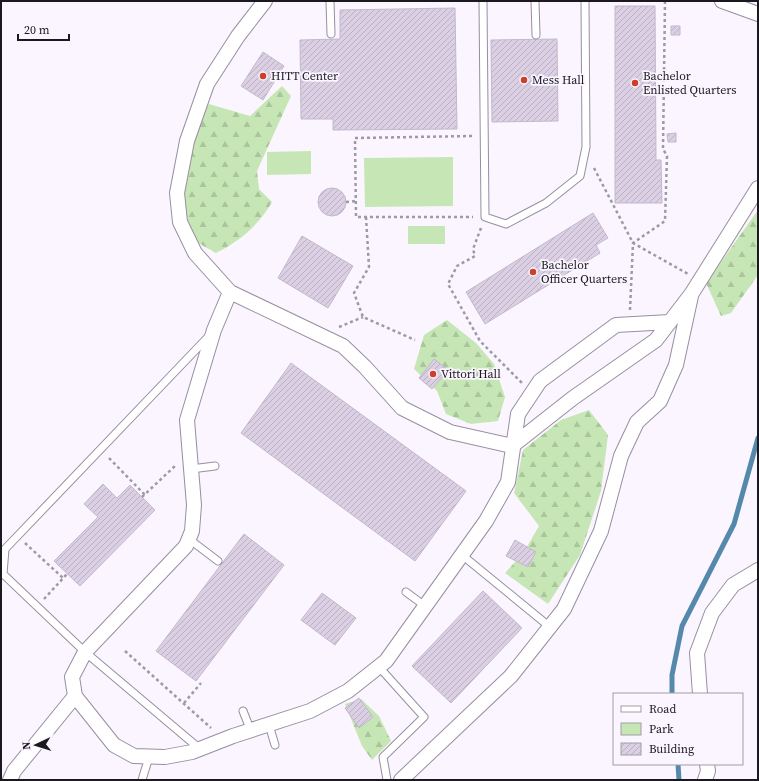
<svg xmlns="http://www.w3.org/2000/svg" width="759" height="781" viewBox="0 0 759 781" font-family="'Source Serif 4',serif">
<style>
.green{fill:#c6e7b5}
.forest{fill:url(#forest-firs)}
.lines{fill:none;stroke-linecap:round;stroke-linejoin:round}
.stream{stroke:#5589ab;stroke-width:5}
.building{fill:url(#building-hatch);stroke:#c3b8cc}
.lane-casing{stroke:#988ea1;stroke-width:9}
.street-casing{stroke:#988ea1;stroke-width:16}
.path{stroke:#9e99a2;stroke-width:2.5;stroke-dasharray:3 3;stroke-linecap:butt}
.lane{stroke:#fff;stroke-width:7}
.street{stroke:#fff;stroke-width:14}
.poi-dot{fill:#cc402a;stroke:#faf5fe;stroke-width:1.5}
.labels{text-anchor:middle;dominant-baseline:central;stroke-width:3.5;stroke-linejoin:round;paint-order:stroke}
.poi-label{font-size:12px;fill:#1c1820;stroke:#faf5fe;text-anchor:start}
</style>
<defs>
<pattern id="forest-firs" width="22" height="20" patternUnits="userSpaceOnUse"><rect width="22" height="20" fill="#c6e7b5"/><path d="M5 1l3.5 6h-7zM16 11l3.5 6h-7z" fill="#aac59b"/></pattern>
<pattern id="building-hatch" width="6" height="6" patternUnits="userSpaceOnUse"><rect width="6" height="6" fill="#dbcfe4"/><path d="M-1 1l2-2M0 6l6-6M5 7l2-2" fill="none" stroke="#bbb1c3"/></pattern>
</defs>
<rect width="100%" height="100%" fill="#faf5fe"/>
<path class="green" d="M311,151V174L267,175V152Z
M453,157V206L365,207L364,158Z
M408,226H445V244H408Z"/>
<path class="forest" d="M282,86L291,96L257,171L259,189L272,202C259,225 240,241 216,253C210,249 200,245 195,240C169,208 192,148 201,113L209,104L250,116Z
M758,210V275L731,313L721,316L706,283Z
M447,320L476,343L494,364L505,397L498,421L471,424L446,414L437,391L414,369L424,335Z
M589,410L608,435L601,491L580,555L548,604L505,573L524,552L539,526L514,493L523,450L561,420Z
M361,699L379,716L391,741L372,760L362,746L345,704Z"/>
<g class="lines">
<path class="stream" d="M672,694V675L682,626L734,524L758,438
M678,764L679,780"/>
</g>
<path class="building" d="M615,6H655L656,160H661L662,203H615Z
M455,8L457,129L333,130V119H301L300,40L340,39V10Z
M671,26H680V35H671Z
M557,39L558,121L492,122L491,40Z
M263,52L284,66L263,100L241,86Z
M676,133V142H668L667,134Z
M318 202a14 14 0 1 1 28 0a14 14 0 1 1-28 0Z
M593,213L608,238L596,245L600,253L485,324L466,292Z
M302,236L353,266L328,308L278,278Z
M434,359L448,370L432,389L419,378Z
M291,363L466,491L415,561L241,433Z
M103,484L117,498L130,485L155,510L80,586L54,561L98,517L84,504Z
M244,534L284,565L196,681L156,651Z
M515,540L536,552L528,567L506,556Z
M483,591L522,628L451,703L412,666Z
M322,593L356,618L335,645L301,620Z
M359,698L373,717L359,728L345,708Z"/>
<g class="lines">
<g class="lane-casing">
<path id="lane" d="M330,1L331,34
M483,1L485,217L506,224L546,203L580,176L586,147L585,1
M535,1L536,35
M191,469L215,466
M189,539L218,561
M462,555L550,627
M406,592L425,606
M379,667L424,717L383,757L387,780
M243,711L251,731
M269,725L275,745
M200,749L85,652L3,574L5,549L209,336
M142,780L149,757"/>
</g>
<g class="street-casing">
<path id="street" d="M265,1L238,36L207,84L187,141L177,193L180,222L195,253L230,292L343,346L365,367L402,408L450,432L512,446L573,398L656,340L692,293L758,188
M722,1L758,14
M230,292L214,330L187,420L194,505L192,531L186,546L85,652L72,677L75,696L114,745L134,756L165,757L192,752L233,736L310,711L348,691L386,661L486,521L508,482L518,414L540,381L616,325L670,322
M700,694L697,653L712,613L733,585L758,570
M10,780L14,771L75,696
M401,780L511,676L564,609L601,531L621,456L637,422L660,401L676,365L691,296
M705,780L708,771L707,764"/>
</g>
<path class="path" d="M472,136L355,138L356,217H473
M594,168L633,243L688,274
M346,202L356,201
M366,217L369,267L354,293L363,317L415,340
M481,228L473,249L475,256L457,266L448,284L480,341L522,383
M630,310L633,243L665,221L667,156L663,149L665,1
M339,327L363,317
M109,458L145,495
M142,497L175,466
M25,543L63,578
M44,599L67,574
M125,651L211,728
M184,703L201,683"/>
<use href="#lane" class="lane"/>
<use href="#street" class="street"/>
</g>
<g class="poi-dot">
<circle cx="263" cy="76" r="4"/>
<circle cx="524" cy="80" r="4"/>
<circle cx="635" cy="83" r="4"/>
<circle cx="533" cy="272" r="4"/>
<circle cx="433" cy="374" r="4"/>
</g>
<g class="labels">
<g class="poi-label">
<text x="271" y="76">HITT Center</text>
<text x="643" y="76">Bachelor<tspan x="643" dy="14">Enlisted Quarters</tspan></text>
<text x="532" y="80">Mess Hall</text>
<text x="541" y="265">Bachelor<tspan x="541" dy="14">Officer Quarters</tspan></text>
<text x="441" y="374">Vittori Hall</text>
</g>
</g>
<rect width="759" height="781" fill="none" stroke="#1c1820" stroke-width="4"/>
<rect x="613" y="693" width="130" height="72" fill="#faf5fe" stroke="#a19da5"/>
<rect x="621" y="706" width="20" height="6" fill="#ffffff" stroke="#a19da5"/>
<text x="649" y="713" font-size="12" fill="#1c1820">Road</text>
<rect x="621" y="723" width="20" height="12" fill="#c6e7b5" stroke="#a19da5"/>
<text x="649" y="733" font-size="12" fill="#1c1820">Park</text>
<rect x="621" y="743" width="20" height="12" fill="url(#building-hatch)" stroke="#a19da5"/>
<text x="649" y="753" font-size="12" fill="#1c1820">Building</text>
<g transform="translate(36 745) rotate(266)" stroke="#faf5fe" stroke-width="3" paint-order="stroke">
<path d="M0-3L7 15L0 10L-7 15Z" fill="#1c1820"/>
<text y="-6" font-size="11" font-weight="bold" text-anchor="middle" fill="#1c1820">N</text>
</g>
<path d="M18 34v6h51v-6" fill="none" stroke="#1c1820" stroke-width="2"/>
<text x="24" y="34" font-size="12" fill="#1c1820" stroke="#faf5fe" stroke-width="3" paint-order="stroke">20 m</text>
</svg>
